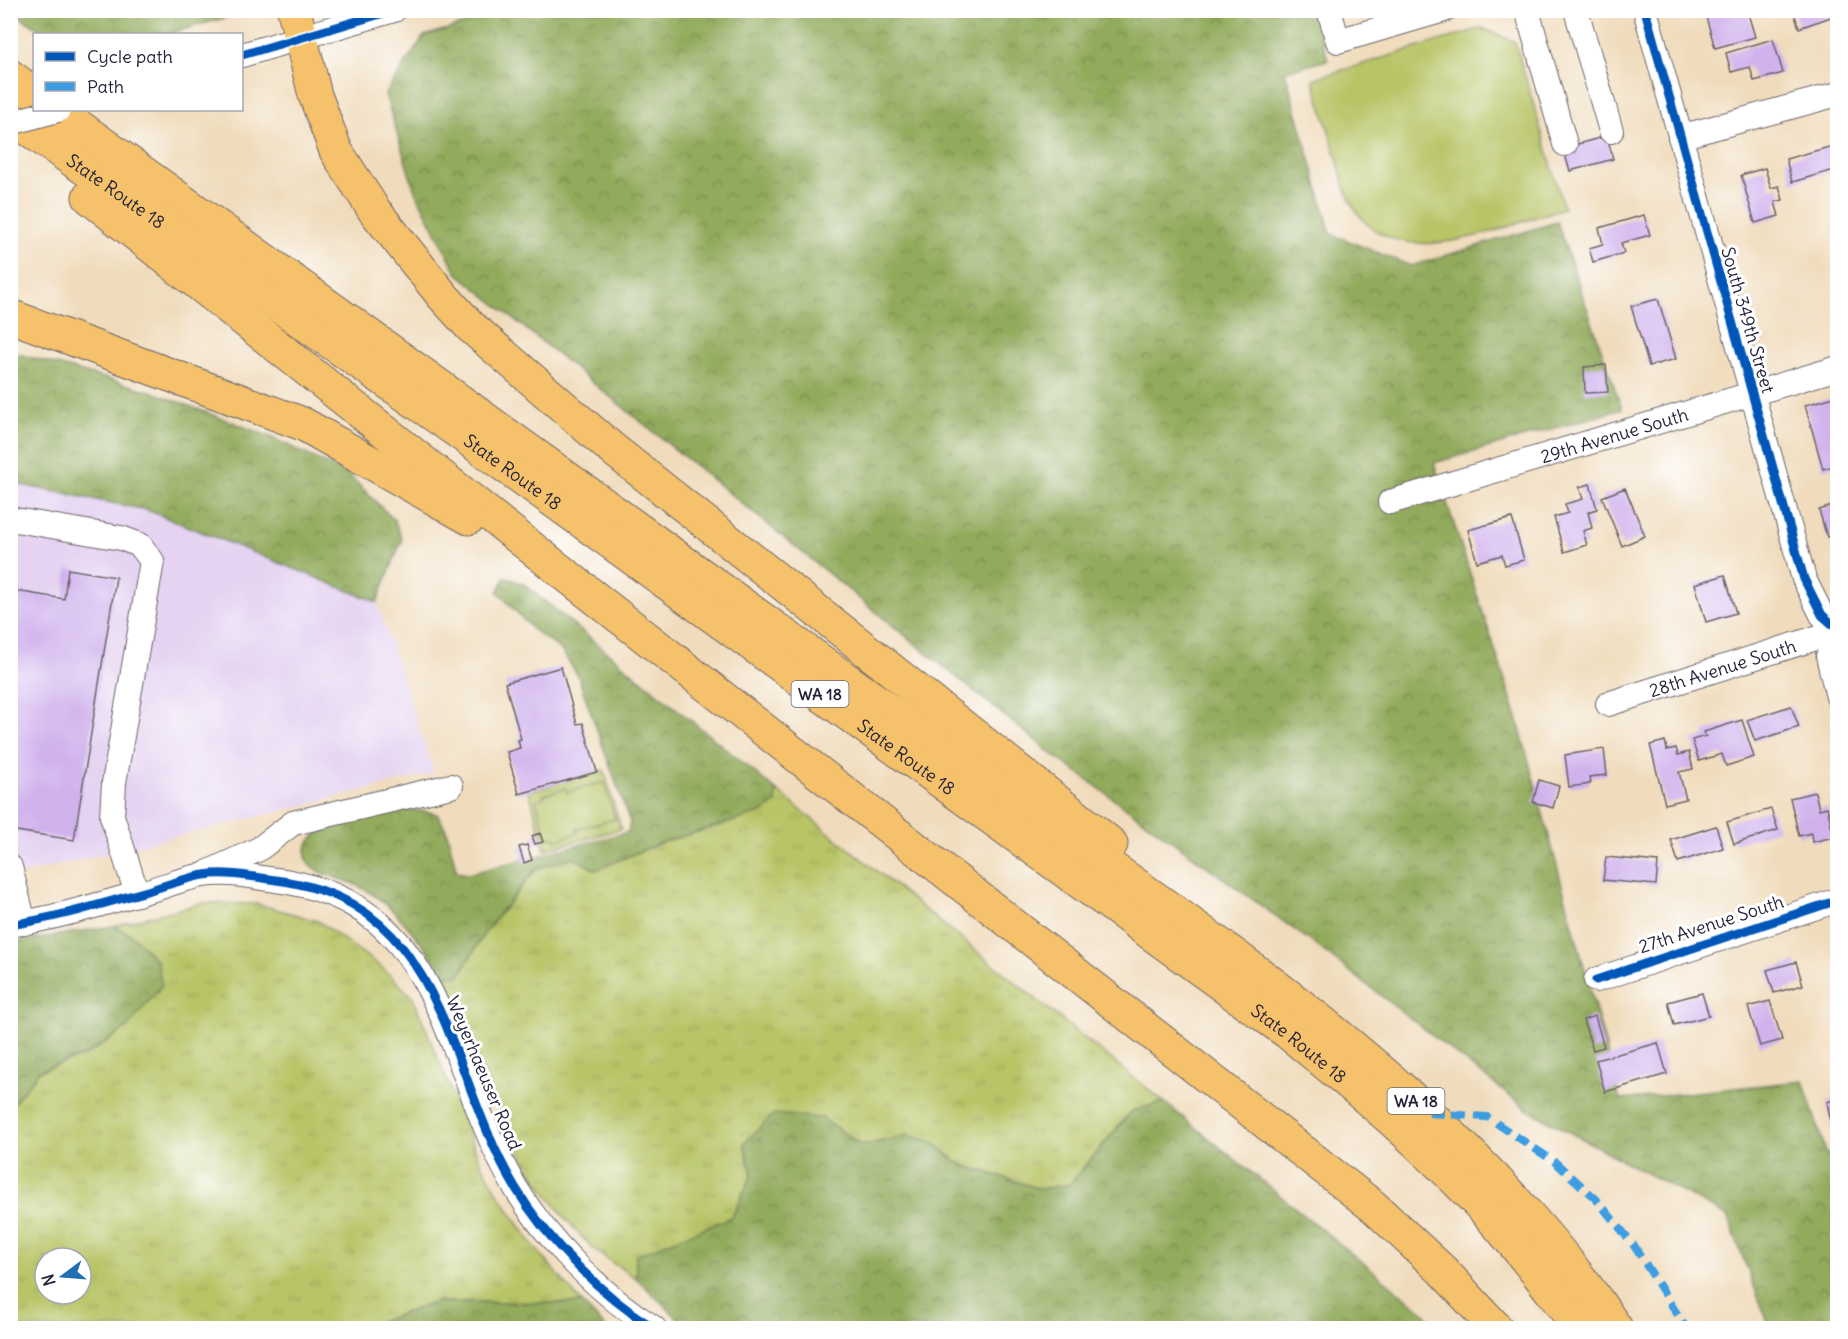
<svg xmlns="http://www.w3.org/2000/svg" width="1848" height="1339" viewBox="0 0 1848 1339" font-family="Delius,sans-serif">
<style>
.built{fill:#e5d3f1}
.grass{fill:url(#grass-tufts);stroke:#6d7350;stroke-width:1.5;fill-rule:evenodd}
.forest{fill:url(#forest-crowns);stroke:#5a664b;stroke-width:1.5}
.garden{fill:#b8c466;stroke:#6d7350;stroke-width:1.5}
.building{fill:#d0b3ed}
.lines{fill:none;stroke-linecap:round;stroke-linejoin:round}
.minor-casing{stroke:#6a6368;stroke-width:26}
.highway-casing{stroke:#6a6368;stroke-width:35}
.minor{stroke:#fff;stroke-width:24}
.highway{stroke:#f5c16b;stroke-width:33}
.minor-bridge-casing{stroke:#6a6368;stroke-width:26;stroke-linecap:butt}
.minor-bridge{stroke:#fff;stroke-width:24}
.quiet{stroke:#3c9ce2;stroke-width:8;stroke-dasharray:15 8;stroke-linecap:butt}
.cycleway-casing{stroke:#fff;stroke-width:13}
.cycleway{stroke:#0057b8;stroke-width:9}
.labels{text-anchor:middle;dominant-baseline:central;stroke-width:6;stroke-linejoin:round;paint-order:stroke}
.shield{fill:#fff;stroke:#646476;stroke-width:1.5}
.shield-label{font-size:16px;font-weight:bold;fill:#22223b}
.street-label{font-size:18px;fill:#22223b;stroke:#fff}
</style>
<defs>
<pattern id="grass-tufts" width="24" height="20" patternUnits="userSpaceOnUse" patternTransform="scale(1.5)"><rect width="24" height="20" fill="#b8c466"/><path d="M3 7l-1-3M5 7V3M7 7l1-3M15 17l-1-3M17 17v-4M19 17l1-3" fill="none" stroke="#9ea859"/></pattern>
<pattern id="forest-crowns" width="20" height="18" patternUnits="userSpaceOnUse" patternTransform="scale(1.5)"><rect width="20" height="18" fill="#92aa5b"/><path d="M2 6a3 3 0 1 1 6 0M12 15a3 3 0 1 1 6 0" fill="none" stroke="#778a4c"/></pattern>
</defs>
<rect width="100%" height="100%" fill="#fff"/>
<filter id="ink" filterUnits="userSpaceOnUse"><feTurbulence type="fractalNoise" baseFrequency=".0167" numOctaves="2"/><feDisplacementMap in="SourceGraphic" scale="12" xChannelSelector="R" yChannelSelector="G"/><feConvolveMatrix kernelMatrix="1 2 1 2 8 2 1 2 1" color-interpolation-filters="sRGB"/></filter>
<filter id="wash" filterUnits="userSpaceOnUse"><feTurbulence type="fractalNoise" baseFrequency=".008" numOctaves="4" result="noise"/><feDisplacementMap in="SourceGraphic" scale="24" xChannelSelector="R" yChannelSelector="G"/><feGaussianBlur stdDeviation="1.35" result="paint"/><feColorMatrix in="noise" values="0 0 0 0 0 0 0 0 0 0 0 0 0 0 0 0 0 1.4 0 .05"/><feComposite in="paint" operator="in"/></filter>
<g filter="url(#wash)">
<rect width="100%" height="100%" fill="#f0dcbc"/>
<path class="built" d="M10,483L147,510L377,602L434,773L11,877Z"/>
<path class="grass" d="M604,770L621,829L545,850L529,791Z
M776,790L1164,1102L1132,1111L1069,1185L1040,1189L960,1164L932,1142L908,1135L862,1146L822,1118L744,1143L752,1175L732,1217L637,1255L636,1278C623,1269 606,1260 594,1249C516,1176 484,1073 445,975L459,976L485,932L536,869L573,857L596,870L660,843L776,803Z
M202,903L258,904L318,921L380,966L413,997L479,1159L501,1198L532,1244L582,1303L437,1302L361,1328H11V1106L39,1071L86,1055L132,935L113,926ZM45,1258H81V1294H45Z"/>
<path class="forest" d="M10,11L11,10L233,11L225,18L167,34H47Z
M508,11H1314L1328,60L1285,71L1331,234L1411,266L1557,222L1622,409L1434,463L1516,714L1620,1100L1803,1081L1827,1155L1837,1153V1328H1770L1727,1216L1528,1110L1317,946L1053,755L457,273L414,189L385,94L424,36Z
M11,352L150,391L271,437L349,475L395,521L402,540L377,602L147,510L11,483Z
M505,577L525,585L776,790V803L761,813L660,843L596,870L573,857L536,869L485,932L459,976L445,975C419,940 388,893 343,880C332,876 308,871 306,857C302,835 331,826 347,822C378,816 406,805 437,814L446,829L457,872L468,874L628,832L630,822L577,674L561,650L532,629L498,592Z
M113,926L132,935L157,961L162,985L126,1029L86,1055L39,1071L11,1106V943Z
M1164,1102L1425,1313L1435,1328H688L636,1278V1255L732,1217L752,1175L744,1143L774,1114L822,1118L862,1146L908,1135L932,1142L960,1164L1040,1189L1069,1185L1132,1111Z
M436,1302L582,1303L606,1328H361Z"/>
<path class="garden" d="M1482,28L1515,42L1564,208C1504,226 1394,279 1353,206C1345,192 1341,174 1337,158C1329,132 1321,105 1313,79Z
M604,782L615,819L577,829L578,833L556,840L554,836L547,838L536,800L544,798L543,795L566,788L567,792Z"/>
<g id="blocks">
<path class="building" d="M1731,10H1747L1755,37L1715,48L1706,17Z
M1793,10H1829L1831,17L1799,28Z
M1773,39L1783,73L1754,81L1750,67L1731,72L1726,53Z
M1607,136L1613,159L1570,171L1563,148Z
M1833,146L1838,169L1792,182L1786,159Z
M1765,168L1771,188L1779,186L1783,200L1775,202L1779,216L1755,223L1741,175Z
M1644,215L1650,235L1621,243L1624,253L1593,262L1589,248L1603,244L1599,228Z
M1658,299L1676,359L1649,366L1631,306Z
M1606,365L1608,392L1585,393L1584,367Z
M1838,396V465L1823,469L1805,405Z
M1590,484L1597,509L1588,512L1592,528L1583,531L1587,545L1564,552L1554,517L1568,513L1565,504L1583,499L1579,487Z
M1625,488L1645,536L1622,546L1602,497Z
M1838,504V534L1827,537L1819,510Z
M1512,518L1524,560L1505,565L1502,555L1477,562L1468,530Z
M68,569L116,577L74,840L10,830V590L64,599Z
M1725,575L1736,613L1706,622L1695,584Z
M561,667L577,724L583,723L597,772L519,794L507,752L520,748L518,740L521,739L505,683Z
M1791,706L1799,727L1755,741L1747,720Z
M1742,720L1754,757L1726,766L1722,754L1699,761L1692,740L1706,736L1704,732Z
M1665,741L1667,750L1676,748L1678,755L1689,752L1693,769L1679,772L1686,799L1665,804L1650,745Z
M1604,749L1607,775L1589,777L1590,784L1569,787L1565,755Z
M1539,780L1559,786L1553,808L1533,802Z
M1815,792L1819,809L1827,807L1834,837L1812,842L1811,833L1799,836L1790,798Z
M1771,809L1778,830L1734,844L1727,822Z
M1716,826L1723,848L1678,862L1671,840Z
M540,833L543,842L535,844L532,836Z
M527,845L532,860L524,863L519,847Z
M1606,857L1658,862L1656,885L1603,880Z
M1796,962L1803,985L1774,993L1767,970Z
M1702,993L1709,1016L1674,1025L1668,1002Z
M1770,1001L1782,1040L1760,1046L1748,1007Z
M1595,1016L1604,1047L1593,1050L1583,1020Z
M1658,1043L1667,1074L1605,1092L1596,1060Z
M1838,1099V1138L1834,1140L1827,1102Z"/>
</g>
</g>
<g filter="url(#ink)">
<use href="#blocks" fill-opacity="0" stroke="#6a6368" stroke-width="1.5"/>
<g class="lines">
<g class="minor-casing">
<g id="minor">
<path d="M1329,10L1338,41L1444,10"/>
<path d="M1527,10L1565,144"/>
<path d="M1576,10L1611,131"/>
<path d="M1645,10L1804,579L1822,615L1838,629"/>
<path d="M242,55L394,10"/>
<path d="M1680,137L1838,94"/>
<path id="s1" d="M1390,502L1838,368"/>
<path d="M10,519L121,538L140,545L152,561L114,783L112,816L137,894"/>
<path d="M1838,634L1828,656L1838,697"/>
<path id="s2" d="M1608,704L1838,631"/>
<path d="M10,867L24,923"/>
<path d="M209,872L259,849L293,823L451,786"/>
<path d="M10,925C57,918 101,904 147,891C165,886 185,878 204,875C226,871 253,877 276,880C448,902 444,1069 515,1187C546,1239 602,1296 654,1328"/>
<path d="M1596,980L1838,900"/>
</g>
</g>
<g class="highway-casing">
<g id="highway">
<path d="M294,10L315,95L336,151L374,210L442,295L471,327L610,447L1111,844"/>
<path d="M10,76L34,94"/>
<path d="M56,110C353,323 650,538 947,752C1186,924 1448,1079 1616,1328"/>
<path id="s3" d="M10,116L461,434L1287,1032C1357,1089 1427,1147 1488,1214C1521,1250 1550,1290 1580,1328"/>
<path d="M89,197L557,568L1374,1207L1443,1271L1496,1328"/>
<path d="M10,316L303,424L469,518"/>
</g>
</g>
<use href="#minor" class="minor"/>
<use href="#highway" class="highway"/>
<g class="minor-bridge-casing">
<path id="minor-bridge" d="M10,123L58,110"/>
</g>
<use href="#minor-bridge" class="minor-bridge"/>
<path class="quiet" d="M1429,1113L1487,1117L1555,1162L1596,1199L1633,1244L1686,1328"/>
<g class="cycleway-casing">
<path id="cycleway" d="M1645,10L1804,579L1822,615L1838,629
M242,55L394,10
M10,925C57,918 101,904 147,891C165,886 185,878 204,875C226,871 253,877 276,880C448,902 444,1069 515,1187C546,1239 602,1296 654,1328
M1596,980L1838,900"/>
</g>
<use href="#cycleway" class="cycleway"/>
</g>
</g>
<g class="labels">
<g class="shield">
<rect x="791.5" y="681" width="57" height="26" rx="4.5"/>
<rect x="1387.5" y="1088" width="57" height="26" rx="4.5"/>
</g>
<g class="shield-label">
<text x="820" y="694">WA 18</text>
<text x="1416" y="1101">WA 18</text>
</g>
<g class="street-label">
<text stroke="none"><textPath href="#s3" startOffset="130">State Route 18</textPath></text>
<text transform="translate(1748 320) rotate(74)">South 349th Street</text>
<text stroke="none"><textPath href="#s1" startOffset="234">29th Avenue South</textPath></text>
<text stroke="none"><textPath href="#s3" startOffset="616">State Route 18</textPath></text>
<text stroke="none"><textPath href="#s2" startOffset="120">28th Avenue South</textPath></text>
<text stroke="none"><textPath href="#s3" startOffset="1102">State Route 18</textPath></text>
<text transform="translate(1711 924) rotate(-18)">27th Avenue South</text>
<text stroke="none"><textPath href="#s3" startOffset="1588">State Route 18</textPath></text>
<text transform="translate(484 1073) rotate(67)">Weyerhaeuser Road</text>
</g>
</g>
<rect width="1848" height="1339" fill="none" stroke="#fff" stroke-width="36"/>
<rect x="33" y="33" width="210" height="78" fill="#ffffff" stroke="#a7a7b1" stroke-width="1.5"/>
<rect x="45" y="52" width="30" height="9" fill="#0057b8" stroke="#a7a7b1" stroke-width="1.5"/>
<text x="87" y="63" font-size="18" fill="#22223b">Cycle path</text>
<rect x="45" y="82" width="30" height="9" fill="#3c9ce2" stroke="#a7a7b1" stroke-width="1.5"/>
<text x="87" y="93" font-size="18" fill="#22223b">Path</text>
<g transform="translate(63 1276) rotate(254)"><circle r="28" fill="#ffffff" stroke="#a7a7b1" stroke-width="1.5"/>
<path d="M0-4.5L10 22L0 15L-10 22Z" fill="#1f6fb2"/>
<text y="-9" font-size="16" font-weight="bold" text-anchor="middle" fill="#22223b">N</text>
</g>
</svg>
